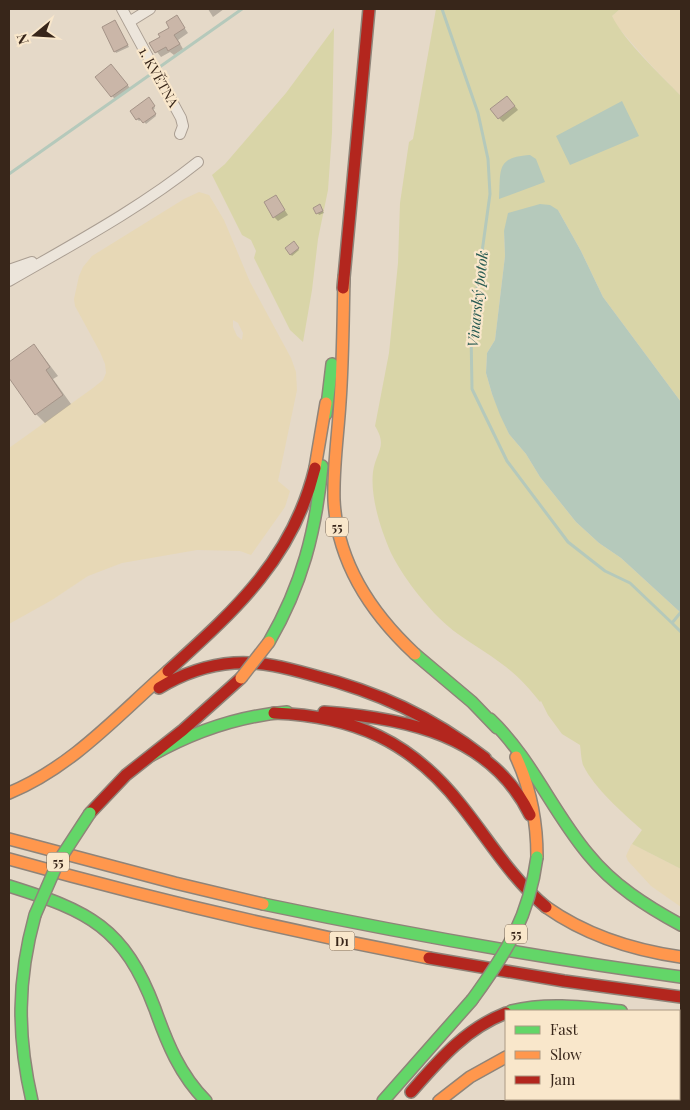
<svg xmlns="http://www.w3.org/2000/svg" width="690" height="1110" viewBox="0 0 690 1110" font-family="'Playfair Display',serif">
<style>
.farmland{fill:#e7d8b6;fill-rule:evenodd}
.green{fill:#d9d5a8}
.water{fill:#b5c9bb}
.shadow{fill:#0003}
.lines{fill:none;stroke-linecap:round;stroke-linejoin:round}
.stream{stroke:#b5c9bb;stroke-width:3}
.building{fill:#cab6a8;stroke:#a59488}
.street-casing{stroke:#aa9e92;stroke-width:12}
.fast-casing{stroke:#8f8479;stroke-width:14}
.slow-casing{stroke:#8f8479;stroke-width:14}
.jam-casing{stroke:#8f8479;stroke-width:14}
.street{stroke:#ece5db;stroke-width:10}
.fast{stroke:#63d668;stroke-width:11}
.slow{stroke:#ff974d;stroke-width:11}
.jam{stroke:#b3261e;stroke-width:11}
.fast-bridge-casing{stroke:#8f8479;stroke-width:14;stroke-linecap:butt}
.slow-bridge-casing{stroke:#8f8479;stroke-width:14;stroke-linecap:butt}
.fast-bridge{stroke:#63d668;stroke-width:11}
.slow-bridge{stroke:#ff974d;stroke-width:11}
.labels{text-anchor:middle;dominant-baseline:central;stroke-width:4.5;stroke-linejoin:round;paint-order:stroke}
.shield{fill:#f9e7cb;stroke:#72604f;stroke-width:1}
.shield-label{font-size:12px;font-weight:bold;fill:#38261a}
.street-label{font-size:14px;fill:#38261a;stroke:#f9e7cb}
.water-label{font-size:15px;font-style:italic;fill:#275a52;stroke:#f9e7cb}
</style>
<rect width="100%" height="100%" fill="#e5d9c8"/>
<path class="farmland" d="M620,9H681V96L651,65L616,25L612,16Z
M199,192L209,195L224,220L250,282L291,358L296,372L297,390L278,481L290,491L285,507L251,555L240,551L197,550L122,563L88,576L52,600L9,624V448L93,388L103,380L106,373L105,364L100,352L75,306L74,299L79,276L83,267L92,256L184,199ZM233,320L238,323L243,333L242,340L237,336L233,327Z
M632,844L681,869V907L651,886L628,861L626,856L631,845Z
M679,1062H681V1101H582L579,1099H679Z
M510,1099H564L567,1101H507Z"/>
<path class="green" d="M436,9H620L612,16C625,42 660,74 681,96V402L603,297L581,251L558,210L504,231L505,256L495,340L487,353L486,373L492,394L509,434L526,454L540,477L576,522L599,543L621,558L681,613V869L632,844L642,830C623,813 594,788 583,765C581,759 581,751 580,745L562,734L548,715L541,701L540,702C529,688 516,674 502,664C488,653 473,645 458,634C433,616 405,581 391,553C381,530 370,497 373,472C376,451 388,447 375,426L389,353L398,263L400,203L409,142L413,139Z
M334,28L332,133L328,190L318,239L312,290L303,342L290,330L254,258L256,251L251,240L242,235L212,175L225,164L286,93Z"/>
<path class="water" d="M622,101L639,136L570,165L556,136Z
M530,155L536,159L545,182L499,199C501,171 495,157 530,155Z
M540,204L550,205L558,210L581,251L603,297L681,402V613L621,558L599,543L576,522L540,477L526,454L509,434L500,415L492,394L486,373L487,353L495,340L505,256L504,231L508,213Z"/>
<path class="shadow" d="M208,9H224L213,17Z
M177,17L188,33L178,40L183,49L174,55L170,52L161,57L151,44L162,38L170,28Z
M115,21L129,47L116,53L115,51Z
M114,68L130,88L115,99L112,96Z
M150,101L155,108L153,110L156,116L146,124L142,119L139,121L137,119Z
M511,101L518,110L503,122L499,118Z
M276,197L288,215L278,221L274,217Z
M321,207L324,213L319,215L315,208Z
M294,243L299,250L292,256L286,249Z
M34,346L42,355L58,376L53,379L71,404L45,423L36,414L9,376V364Z"/>
<g class="lines">
<path class="stream" d="M442,9L478,113L488,159L490,194L471,332L472,389L507,461L568,542L605,571L630,583L672,623L681,612
M161,66L242,9
M9,174L151,74
M672,623L681,632"/>
</g>
<path class="building" d="M177,15L185,28L174,35L180,44L168,51L166,47L155,53L149,43L160,37L158,34L169,28L166,22Z
M115,20L128,45L114,52L102,27Z
M111,64L128,85L111,97L95,77Z
M507,96L515,106L498,119L490,109Z
M149,97L155,106L152,108L156,114L143,123L139,118L136,120L130,111Z
M276,195L285,210L273,218L264,202Z
M320,204L323,211L316,214L313,208Z
M294,241L299,248L290,255L285,248Z
M34,344L50,367L46,370L63,395L35,415L9,378V362Z"/>
<g class="lines">
<g class="street-casing">
<path id="street" d="M122,9L181,118L183,126L180,134
M129,22L150,9
M9,270L32,262
M9,281C73,244 139,209 198,162"/>
</g>
<g class="fast-casing">
<path id="fast" d="M326,414L332,364
M269,642C302,585 316,531 322,466
M415,654L472,702L497,728
M490,719C531,758 552,811 588,854C613,885 646,906 681,925
M152,755C195,731 238,716 287,712
M9,886C89,911 124,927 155,1009C167,1043 180,1075 206,1101
M263,904C402,933 541,958 681,977
M511,1011C548,1002 584,1007 621,1011
M32,1101C17,1036 17,980 35,915
M383,1101L472,1000"/>
</g>
<g class="slow-casing">
<path id="slow" d="M344,277C343,319 343,360 340,402C338,435 333,467 334,500C337,561 371,613 415,654
M315,468L326,403
M516,757C531,789 537,821 537,857
M9,793C72,767 118,715 168,671
M9,839L175,883L263,904
M9,859C148,898 288,931 429,958
M546,907C587,936 632,950 681,957
M439,1101L470,1077L506,1057"/>
</g>
<g class="jam-casing">
<path id="jam" d="M343,288L369,9
M168,671C234,611 293,559 315,468
M159,688C182,674 207,665 234,663C261,661 287,668 312,675C378,692 431,716 485,758
M324,712C406,718 491,735 530,815
M274,713C354,716 411,741 461,805C489,840 511,878 546,907
M90,813L126,775L183,730L241,678
M429,958L564,981L681,997
M679,1021L681,1022
M411,1092C439,1060 465,1029 506,1013"/>
</g>
<use href="#street" class="street"/>
<use href="#fast" class="fast"/>
<use href="#slow" class="slow"/>
<use href="#jam" class="jam"/>
<g class="fast-bridge-casing">
<path id="fast-bridge" d="M35,915L58,862L90,813
M472,1000C507,952 529,917 537,857"/>
</g>
<g class="slow-bridge-casing">
<path id="slow-bridge" d="M241,678L269,642"/>
</g>
<use href="#fast-bridge" class="fast-bridge"/>
<use href="#slow-bridge" class="slow-bridge"/>
</g>
<g class="labels">
<g class="shield">
<rect x="326" y="517.5" width="22" height="19" rx="4"/>
<rect x="47" y="852.5" width="22" height="19" rx="4"/>
<rect x="505" y="924.5" width="22" height="19" rx="4"/>
<rect x="329.5" y="931.5" width="25" height="19" rx="4"/>
</g>
<g class="shield-label">
<text x="337" y="527">55</text>
<text x="58" y="862">55</text>
<text x="516" y="934">55</text>
<text x="342" y="941">D1</text>
</g>
<g class="street-label">
<text transform="translate(159 77) rotate(61)">1. KVĚTNA</text>
</g>
<g class="water-label">
<text transform="translate(477 299) rotate(-84)">Vinarský potok</text>
</g>
</g>
<rect width="690" height="1110" fill="none" stroke="#38261a" stroke-width="20"/>
<rect x="505" y="1010" width="175" height="90" fill="#f9e7cb" stroke="#ac9a84"/>
<rect x="515" y="1026" width="25" height="8" fill="#63d668" stroke="#ac9a84"/>
<text x="550" y="1035" font-size="15" fill="#38261a">Fast</text>
<rect x="515" y="1051" width="25" height="8" fill="#ff974d" stroke="#ac9a84"/>
<text x="550" y="1060" font-size="15" fill="#38261a">Slow</text>
<rect x="515" y="1076" width="25" height="8" fill="#b3261e" stroke="#ac9a84"/>
<text x="550" y="1085" font-size="15" fill="#38261a">Jam</text>
<g transform="translate(35 35) rotate(252)" stroke="#f9e7cb" stroke-width="4" paint-order="stroke">
<path d="M0-4L9 19L0 12L-9 19Z" fill="#38261a"/>
<text y="-8" font-size="14" font-weight="bold" text-anchor="middle" fill="#38261a">N</text>
</g>
</svg>
